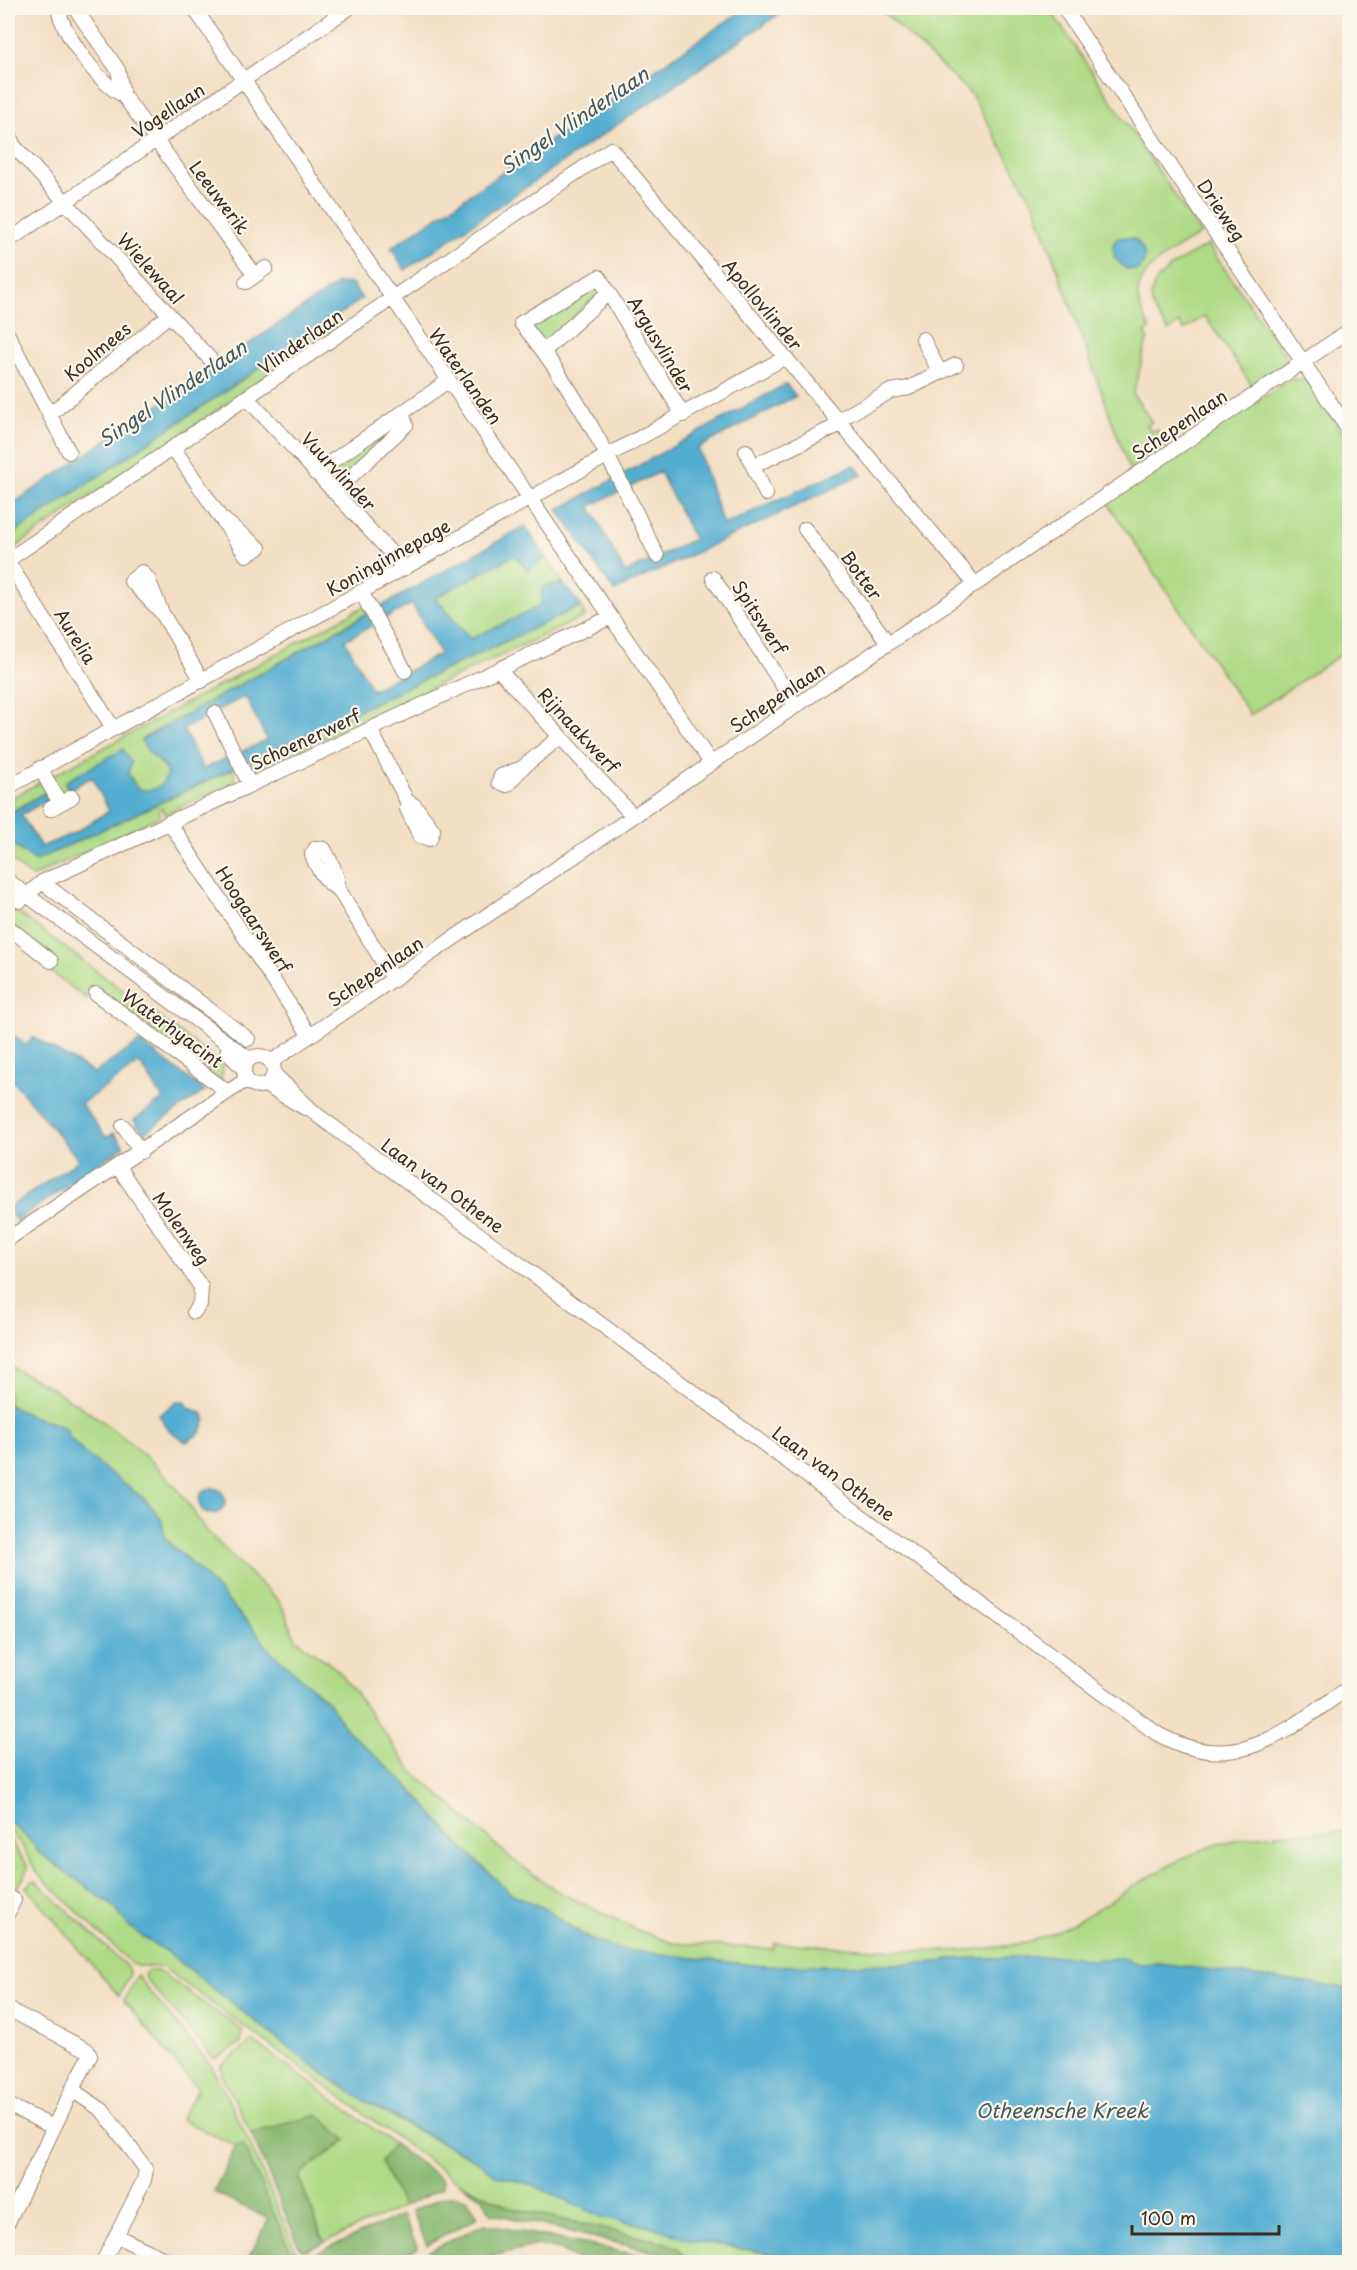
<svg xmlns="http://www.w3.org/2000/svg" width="1357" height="2270" viewBox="0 0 1357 2270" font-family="'Playpen Sans',sans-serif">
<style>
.green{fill:#aeda86;stroke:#748252;stroke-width:1.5}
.forest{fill:#8aba73;stroke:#627248;stroke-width:1.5}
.water{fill:#53add0;stroke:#476c77;stroke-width:1.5;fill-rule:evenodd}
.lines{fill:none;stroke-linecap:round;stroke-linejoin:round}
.minor-casing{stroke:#978470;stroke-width:16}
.minor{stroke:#fff;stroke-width:14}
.labels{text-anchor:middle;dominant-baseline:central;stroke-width:4.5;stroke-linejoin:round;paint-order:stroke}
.street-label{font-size:18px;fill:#3b2a1e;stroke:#fbf7ec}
.water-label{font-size:20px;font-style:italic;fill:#43585c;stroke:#fbf7ec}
</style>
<rect width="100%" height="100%" fill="#fbf7ec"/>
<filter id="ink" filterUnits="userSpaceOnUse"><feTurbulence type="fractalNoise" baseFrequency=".0167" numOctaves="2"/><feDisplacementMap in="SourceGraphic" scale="12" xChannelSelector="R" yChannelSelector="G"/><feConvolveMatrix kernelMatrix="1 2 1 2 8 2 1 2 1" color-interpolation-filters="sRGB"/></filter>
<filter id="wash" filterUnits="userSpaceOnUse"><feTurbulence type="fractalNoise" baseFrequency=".008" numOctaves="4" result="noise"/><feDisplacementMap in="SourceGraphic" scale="24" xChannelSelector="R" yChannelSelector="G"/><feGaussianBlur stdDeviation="1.35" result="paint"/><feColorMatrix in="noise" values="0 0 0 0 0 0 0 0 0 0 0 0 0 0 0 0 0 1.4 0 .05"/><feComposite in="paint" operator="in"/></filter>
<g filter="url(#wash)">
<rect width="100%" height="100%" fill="#f3dfc3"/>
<path class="green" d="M879,8H1049L1201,234C1179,248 1130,269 1139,303C1141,312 1147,321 1150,329L1145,333L1148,337L1133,394L1152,422L1147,425L1152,432L1157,429L1168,446L1131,474L1034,204L971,94Z
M1208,245L1289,361L1252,386L1205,316L1184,330L1179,323L1169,331C1163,323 1156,315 1153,307C1141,276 1188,257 1208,245Z
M596,283L602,290L548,340L540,341L531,326L532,322Z
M333,319L338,328L8,552V537Z
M1291,379L1308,380L1349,443V649L1250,715L1107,502Z
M401,421L338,483L326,469Z
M514,555L528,570L546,557L564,584L561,583L541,591L542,602L537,608L470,640L435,598Z
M581,606L585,616L252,772L248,762Z
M363,607L368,613L142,739C144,743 146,749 149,752C156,761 178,770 159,786C151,792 144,791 136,787L128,774L131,762L65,782L69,793L63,795L50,777Z
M233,769L236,781L165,814L162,808L158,810L160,816L32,877L8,858V841L35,861Z
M44,780L54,801L47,806L44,793L8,814V800Z
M8,905L223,1065L221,1081L95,988L87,999L47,969L55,958L8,923Z
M8,1366C66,1392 139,1442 180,1492C189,1504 196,1518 206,1530C228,1554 254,1577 278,1600C287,1611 288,1626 296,1638C307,1651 330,1660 343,1676L412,1771L513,1860L559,1892L637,1930L673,1943L773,1949L775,1943C852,1946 960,1961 1033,1940C1069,1929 1098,1909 1129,1889C1156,1873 1188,1853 1219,1844C1261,1832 1306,1832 1349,1832V1989L1159,1963L1139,1964L1120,1958L1091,1960L1068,1956L948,1959L941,1962L904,1964L762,1966L617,1949L588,1938L540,1906L511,1894L460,1845L406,1784L346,1729L328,1702L268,1649L258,1634L198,1569L166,1540L161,1519L147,1501L84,1453L69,1437L66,1428C46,1420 25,1416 8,1404Z
M8,1820L33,1843L37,1851L113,1906L128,1925L143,1937L166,1951L337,2084L402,2123L479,2162L497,2176L530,2184L626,2223L649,2226L692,2240L819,2262H699L684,2259L681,2252L666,2243L511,2208L458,2182L162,1967L138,1966L132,1964L37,1873L23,1847L8,1829Z
M8,1837L28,1867L26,1874L13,1893L8,1890Z
M32,1881H36L126,1966L130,1974L119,1996L26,1887Z
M147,1971H158L242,2030L241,2043L214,2059L146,1979L144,1975Z
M137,1976L212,2067L246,2135L296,2251L291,2253L243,2145L236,2146L180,2119L198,2089L124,2001Z
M253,2041L394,2144L381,2161L403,2207L324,2242L299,2178L301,2173L346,2141L318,2115L251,2133L222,2076L221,2066Z"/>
<path class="forest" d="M318,2115L346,2140L301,2173L299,2178L324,2242L304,2251L299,2246L251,2133Z
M243,2144L291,2252L296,2251L302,2262H266L250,2255L269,2219L214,2192L236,2146Z
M394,2144L443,2180L442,2188L403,2207L381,2161Z
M458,2182L511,2208L666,2243L678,2248L684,2259L491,2213L482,2198Z
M454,2195L468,2200L478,2217L427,2245L412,2211L441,2198Z
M402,2215L418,2248L388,2262H308L305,2258Z
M484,2224L673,2262H580L559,2250L537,2245L469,2262H434L429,2251Z"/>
<path class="water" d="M746,8H788L405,270L391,248Z
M1124,237L1135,239C1144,249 1150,259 1138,270L1126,269L1114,257L1113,244L1117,239Z
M339,283L352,284L362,299L8,537V507Z
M786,384L796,396L698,448L723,525L854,465L862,475L614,591L558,510ZM660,472L694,539L625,573L590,506Z
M525,526L546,557L528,570L514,555L435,598L470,639L537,608L542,602V588C566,578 567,589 581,606L35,861L8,841V814L44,793L47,800L21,815L41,847L76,832L109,811L92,777L69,789L65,782L123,749L131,763L128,774L136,787C144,791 151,792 159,786C178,770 156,761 149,752C146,749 144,743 141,740ZM412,604L440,654L372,690L345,640ZM245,696L267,740L203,769L183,729Z
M8,1029L26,1046L33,1037L94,1073L140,1042L205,1091L144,1133L134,1120L163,1099L140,1063L81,1104L106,1137L114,1133L124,1146L16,1221L8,1208L79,1160L8,1075Z
M178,1401H184L190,1408L204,1414L206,1421L200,1433L186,1442L170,1431L159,1415Z
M8,1404C25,1416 46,1420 66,1428L69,1437L84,1453L147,1501L161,1519L166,1540L198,1569L258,1634L268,1649L328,1702L346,1729L406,1784L460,1845L511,1894L540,1906L588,1938L617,1949L762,1966L904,1964L940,1962L948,1959L1068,1956L1091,1960L1120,1958L1139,1964L1159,1963L1349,1989V2262H819L692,2240L649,2226L602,2217L530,2184L497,2176L479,2162L366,2102L299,2056L166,1951L143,1937L128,1925L113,1906L37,1851L33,1843L8,1820Z
M199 1501a13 13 0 1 1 26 0a13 13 0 1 1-26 0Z"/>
</g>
<g filter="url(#ink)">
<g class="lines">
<g class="minor-casing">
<path id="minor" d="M58,8C63,34 99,84 123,95L255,275
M75,8L118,70L123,95
M194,8L711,763
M1064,8L1350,432
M8,130L13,145L24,157L210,359
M8,241L349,8
M246,282L266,268
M8,335L69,452
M923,339L940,373
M544,351L608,293
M248,399L405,568
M49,415L169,315
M838,420L891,391L909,388L956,365
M174,449L246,555L259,548L224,520
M746,451L766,494
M753,466L841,424
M315,473L448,381
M334,492L406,425L402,413
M805,529L888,643
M657,556C618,475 579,392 521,323L599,277L683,415
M8,560L611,149L975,584
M8,562L113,728
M713,578L796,706
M361,592L405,671
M162,613L131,581L142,572L148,579L162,613L202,681
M499,670L633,816
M215,713L250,785
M370,729L407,801V809L420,836L430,839L433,830L415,806L407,801
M40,768L60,803
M522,768L507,785L499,782L501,776L522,768L560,737
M8,787L784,358
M50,809L72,797
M169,822L310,1036
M8,881L249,1059
M42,882L248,1039
M339,890C338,876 331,861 324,849L316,848L312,854C315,866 327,884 339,890L394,980
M20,901L42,882L611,617
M8,927L51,961
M96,994L228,1092
M227,1052L243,1068
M244 1071a15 15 0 1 1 30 0a15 15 0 1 1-30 0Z
M271,1062L1350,330
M274,1074L317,1115L1156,1733C1236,1779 1285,1731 1350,1687
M265,1085L305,1108
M123,1126L141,1152
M118,1167L201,1287L200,1304L194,1312
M8,1239L246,1080
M8,1896L14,1900L8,1913
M8,2009L87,2050L90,2056L72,2090L102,2110L146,2169L144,2180L103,2262
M8,2105L53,2127
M8,2222L72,2090
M116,2236L171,2262"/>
</g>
<use href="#minor" class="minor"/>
</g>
</g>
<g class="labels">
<g class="street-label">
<text transform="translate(168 110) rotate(-34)">Vogellaan</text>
<text transform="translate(220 197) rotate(53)">Leeuwerik</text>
<text transform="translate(1222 210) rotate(56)">Drieweg</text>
<text transform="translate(151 268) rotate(48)">Wielewaal</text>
<text transform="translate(763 304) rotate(50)">Apollovlinder</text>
<text transform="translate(300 341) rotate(-35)">Vlinderlaan</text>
<text transform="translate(661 344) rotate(59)">Argusvlinder</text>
<text transform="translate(97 351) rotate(-40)">Koolmees</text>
<text transform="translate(466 376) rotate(55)">Waterlanden</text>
<text transform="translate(1179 424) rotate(-34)">Schepenlaan</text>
<text transform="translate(339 471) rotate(47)">Vuurvlinder</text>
<text transform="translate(388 557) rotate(-29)">Koninginnepage</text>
<text transform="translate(862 575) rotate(54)">Botter</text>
<text transform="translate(760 617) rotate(57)">Spitswerf</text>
<text transform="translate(76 636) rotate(58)">Aurelia</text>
<text transform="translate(777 697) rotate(-34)">Schepenlaan</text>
<text transform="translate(579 730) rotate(47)">Rijnaakwerf</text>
<text transform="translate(305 739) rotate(-25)">Schoenerwerf</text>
<text transform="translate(254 919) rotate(57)">Hoogaarswerf</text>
<text transform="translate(375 971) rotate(-34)">Schepenlaan</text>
<text transform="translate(173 1028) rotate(36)">Waterhyacint</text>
<text transform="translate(443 1185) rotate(36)">Laan van Othene</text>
<text transform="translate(182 1228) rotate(55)">Molenweg</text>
<text transform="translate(834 1473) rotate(36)">Laan van Othene</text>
</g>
<g class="water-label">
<text transform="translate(574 120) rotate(-34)">Singel Vlinderlaan</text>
<text transform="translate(172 393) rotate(-34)">Singel Vlinderlaan</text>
<text x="1062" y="2110">Otheensche Kreek</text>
</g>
</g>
<rect width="1357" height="2270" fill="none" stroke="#fbf7ec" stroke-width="30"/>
<path d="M1132 2225v9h147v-9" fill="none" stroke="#3b2a1e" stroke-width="3"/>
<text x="1141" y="2225" font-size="18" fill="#3b2a1e" stroke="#fbf7ec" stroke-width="4.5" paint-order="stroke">100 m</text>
</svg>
